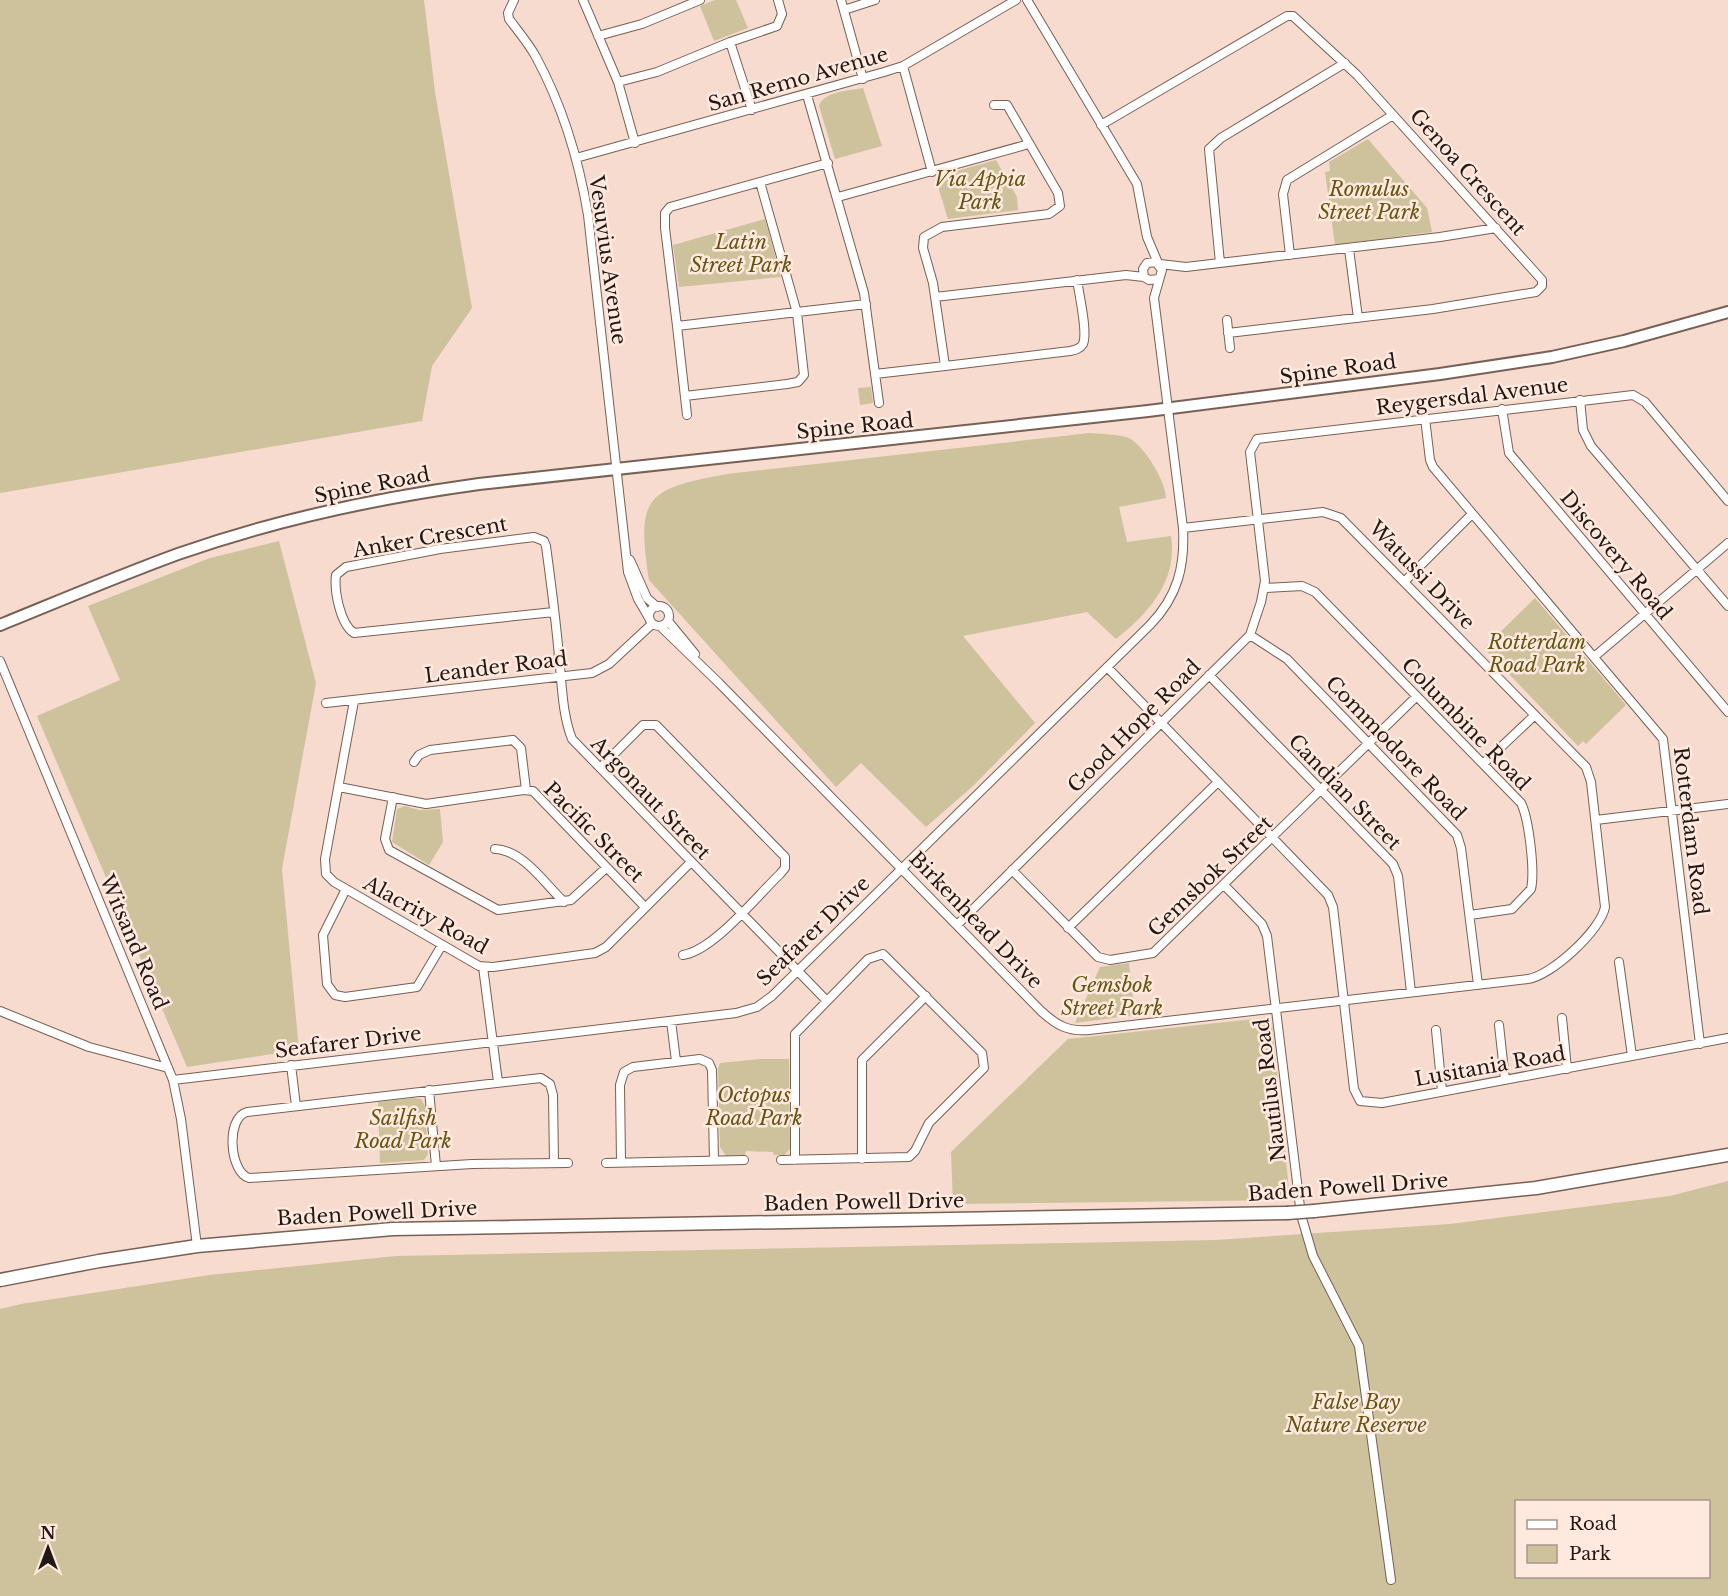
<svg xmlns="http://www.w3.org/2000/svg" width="1728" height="1596" viewBox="0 0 1728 1596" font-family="'Libre Baskerville',serif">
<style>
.green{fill:#cdc29c;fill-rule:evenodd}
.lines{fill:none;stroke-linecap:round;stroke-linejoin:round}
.minor-casing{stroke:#776055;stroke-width:10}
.secondary-casing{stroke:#776055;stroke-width:14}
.primary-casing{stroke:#776055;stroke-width:15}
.minor{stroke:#fff;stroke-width:8}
.secondary{stroke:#fff;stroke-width:10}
.primary{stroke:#fff;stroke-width:12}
.primary-bridge-casing{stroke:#776055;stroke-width:15;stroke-linecap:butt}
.primary-bridge{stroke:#fff;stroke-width:12}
.labels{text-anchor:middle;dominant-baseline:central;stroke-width:5;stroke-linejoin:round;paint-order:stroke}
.street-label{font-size:20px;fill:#221915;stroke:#ffe9df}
.park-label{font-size:20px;font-style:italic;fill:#675612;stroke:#ffe9df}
</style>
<rect width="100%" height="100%" fill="#f6dbce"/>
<path class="green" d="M0,0H424L435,92L472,308L432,366L422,421L0,493Z
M715,0H736L748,28L714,41L700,6Z
M863,88L882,146L835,159L819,106C824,91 849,91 863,88Z
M1368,139L1427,208L1432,232L1335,245L1325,172L1330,171L1329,162Z
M996,160L1017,197L1018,210L948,219L935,177Z
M765,219L781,277L679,287L673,245Z
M871,387L873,403L860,405L858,388Z
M1090,433C1101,434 1119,434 1129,438C1145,447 1165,480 1166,498L1119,507L1127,542L1171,536C1178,581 1149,613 1116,639L1087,612L963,636L1035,723L973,786L926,827L861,763L836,787L649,580C636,496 646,489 727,474Z
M279,541L316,683L282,869L299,1050L187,1067L37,716L120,680L88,606L210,558Z
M1535,598L1626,705L1586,744L1583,741L1578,746L1484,648Z
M405,806L419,810L440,809L443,842L429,865L392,842L397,809Z
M1129,963L1135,1015L1075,1023L1100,967Z
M1263,1018L1272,1023L1290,1200L953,1204L951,1152L1068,1039Z
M760,1059H789L790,1149L784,1155H774L773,1152L746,1151L745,1155L726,1156L720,1147L718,1069L720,1063Z
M413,1098L421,1099L425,1106L428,1154L424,1160L380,1163L378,1102Z
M1728,1181V1596H0V1309L21,1304L209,1275L396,1256L1216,1240L1450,1224L1670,1196ZM1516,1502H1708V1576H1516Z"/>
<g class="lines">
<g class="minor-casing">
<path id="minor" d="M514,0L508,13L509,19C518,31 529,44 536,57C562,105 579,161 588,215L628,572L638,599L649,618
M583,0L618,82L635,143
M841,0L863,79
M1027,0L1137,184L1147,237L1158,263
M844,10L875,0
M598,36L642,24L700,0
M730,42L777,26L782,14L778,0
M903,66L932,172
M618,82L657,72L730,42L752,110
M807,95L864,293L879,403
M994,105H1007L1058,193L1060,206L1049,214L942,227L924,237L923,248L933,283L945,366L1070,351C1075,350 1080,349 1083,344C1088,332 1079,294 1077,280
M1101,125L1287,16H1293L1357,75L1542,280V286L1536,292L1433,309L1228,333
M576,158L884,72L903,66L1016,0
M828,163L670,207L665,213V228L677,326L866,304
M838,197L1029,144
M1349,249L1358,318
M1290,255L1283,194L1287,180L1393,115
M1220,263L1209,149L1221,138L1345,63
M1160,264L1186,267L1440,237L1496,228
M935,297L1126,275L1144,277
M1227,320L1230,348
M677,326L687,415
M875,374L945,366
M685,396L787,384L798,382L804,375L797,313L760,182
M1580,400L1583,430L1591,446L1728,606
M1502,409L1509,453L1728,712
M1425,418L1430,460L1433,467L1663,739L1700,1044
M630,560L647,598L657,607
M1404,582L1472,514
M1265,588L1302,586L1315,592L1521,803C1529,819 1535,871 1531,889L1512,909L1470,915
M649 616a10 10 0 1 1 20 0a10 10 0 1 1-20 0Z
M554,612L354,633C340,624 334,590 336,575L346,567L440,549L534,537L544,541L546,546C551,583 556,620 559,657C562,683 562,714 572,739L826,1000
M668,621L695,654
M660,626L719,683L1041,1011C1056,1025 1068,1032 1089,1030L1528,979C1551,976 1601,930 1605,907L1591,782L1586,767L1341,518L1323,512L1183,528
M1250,635L1287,659L1457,835L1461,848L1478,985
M1594,657L1728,543
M0,661L173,1080L181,1119L197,1246
M1107,667L1328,895L1333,907L1354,1089L1360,1101L1382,1103L1728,1038
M1209,675L1393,864L1398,876L1411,992
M354,701L325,859L326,874L334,882L479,966L493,967L595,953L606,947L691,862
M326,703L592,673L609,664L652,624
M414,762L419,755L430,750L513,740L521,748L526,790
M1483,764L1535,715
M600,768L643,725H656L785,857V868L780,874C756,897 714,950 683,955
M339,787L426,804L524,790L533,791L645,907
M393,797L385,839L389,850L498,910L571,900L606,868
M1596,820L1728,804
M495,849C523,850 545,884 564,902
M1012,870L1098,957L1110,960L1153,953L1416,697
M1224,885L1262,924L1267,936L1301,1215L1313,1256L1359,1346L1391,1580
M346,889L323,935L327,984L335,995L345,997L417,987L442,945
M957,925L1250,635L1261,602L1265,581L1250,452L1257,439L1633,395L1645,402L1728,501
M1068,928L1218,782
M1619,962L1632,1056
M483,967L498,1082
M0,1011L89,1047L168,1068
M1562,1018L1567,1069
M671,1021L676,1061
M1499,1025L1505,1080
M1436,1030L1442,1091
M291,1065L296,1106
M173,1080L736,1013L757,1007L772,996L1150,625C1178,596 1185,566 1183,528L1154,298L1162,270L1156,262L1147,263L1143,269L1144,277L1149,280L1159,279
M429,1090L436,1166
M862,1159V1060L926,996
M781,1160L909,1157L915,1151L929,1123L984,1068L982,1053L883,954L868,959L795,1034V1160
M621,1162L620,1085L624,1072L633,1067L700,1059L709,1063L712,1070L714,1160
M554,1163L553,1095L550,1084L541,1078L247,1112C225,1118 230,1173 249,1178L472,1164L568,1163
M606,1163L744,1160"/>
</g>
<g class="secondary-casing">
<path id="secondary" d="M0,625C59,601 118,576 178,554C275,520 377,498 479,484L1148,411L1440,374L1552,357L1624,341L1728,312"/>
</g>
<g class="primary-casing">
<path id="primary" d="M1314,1211L1536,1188L1728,1155
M0,1280L99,1261L197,1246L393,1229L1287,1213"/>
</g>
<use href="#minor" class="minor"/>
<use href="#secondary" class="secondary"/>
<use href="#primary" class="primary"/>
<g class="primary-bridge-casing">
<path id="primary-bridge" d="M1287,1213L1314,1211"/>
</g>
<use href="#primary-bridge" class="primary-bridge"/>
</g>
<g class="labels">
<g class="street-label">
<text transform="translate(798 79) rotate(-16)">San Remo Avenue</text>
<text transform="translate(1468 172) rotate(48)">Genoa Crescent</text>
<text transform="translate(608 260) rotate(82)">Vesuvius Avenue</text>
<text transform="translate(1338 369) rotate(-8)">Spine Road</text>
<text transform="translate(1472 396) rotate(-7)">Reygersdal Avenue</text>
<text transform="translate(855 426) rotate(-6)">Spine Road</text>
<text transform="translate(372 485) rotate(-11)">Spine Road</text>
<text transform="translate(430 537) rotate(-10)">Anker Crescent</text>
<text transform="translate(1616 555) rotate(50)">Discovery Road</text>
<text transform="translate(1422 575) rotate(46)">Watussi Drive</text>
<text transform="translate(496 667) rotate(-7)">Leander Road</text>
<text transform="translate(1466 724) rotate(46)">Columbine Road</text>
<text transform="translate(1134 726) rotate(-45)">Good Hope Road</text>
<text transform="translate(1396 748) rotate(46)">Commodore Road</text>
<text transform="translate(1345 792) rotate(46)">Candian Street</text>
<text transform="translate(651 798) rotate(46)">Argonaut Street</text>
<text transform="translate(1691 831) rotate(83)">Rotterdam Road</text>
<text transform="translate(594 832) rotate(45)">Pacific Street</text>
<text transform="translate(1210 876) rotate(-44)">Gemsbok Street</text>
<text transform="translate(426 915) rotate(29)">Alacrity Road</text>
<text transform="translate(976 920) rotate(46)">Birkenhead Drive</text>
<text transform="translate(813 931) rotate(-44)">Seafarer Drive</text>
<text transform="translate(134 942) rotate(67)">Witsand Road</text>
<text transform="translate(348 1042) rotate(-7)">Seafarer Drive</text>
<text transform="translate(1490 1066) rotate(-10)">Lusitania Road</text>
<text transform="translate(1270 1090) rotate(-97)">Nautilus Road</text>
<text transform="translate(1348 1187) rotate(-4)">Baden Powell Drive</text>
<text transform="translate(864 1202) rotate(-1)">Baden Powell Drive</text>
<text transform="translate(377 1213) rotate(-3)">Baden Powell Drive</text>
</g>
<g class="park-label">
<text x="980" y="179">Via Appia<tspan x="980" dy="23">Park</tspan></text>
<text x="1369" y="189">Romulus<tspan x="1369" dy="23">Street Park</tspan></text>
<text x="741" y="242">Latin<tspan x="741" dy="23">Street Park</tspan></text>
<text x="1537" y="642">Rotterdam<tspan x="1537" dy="23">Road Park</tspan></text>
<text x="1112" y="985">Gemsbok<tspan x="1112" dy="23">Street Park</tspan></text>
<text x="754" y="1095">Octopus<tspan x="754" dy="23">Road Park</tspan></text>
<text x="403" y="1118">Sailfish<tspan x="403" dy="23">Road Park</tspan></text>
<text x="1356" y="1402">False Bay<tspan x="1356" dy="23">Nature Reserve</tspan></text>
</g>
</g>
<rect x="1515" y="1500" width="195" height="78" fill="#ffe9df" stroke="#a7968e" stroke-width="1.5"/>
<rect x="1527" y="1520" width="30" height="9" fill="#ffffff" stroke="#a7968e" stroke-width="1.5"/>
<text x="1569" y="1530" font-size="18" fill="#221915">Road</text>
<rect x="1527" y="1545" width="30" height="18" fill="#cdc29c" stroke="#a7968e" stroke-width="1.5"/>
<text x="1569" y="1560" font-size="18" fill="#221915">Park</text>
<g transform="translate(48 1548)" stroke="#ffe9df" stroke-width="4.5" paint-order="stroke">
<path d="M0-4.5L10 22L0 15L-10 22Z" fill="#221915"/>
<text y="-9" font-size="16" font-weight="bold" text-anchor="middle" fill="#221915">N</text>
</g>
</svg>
